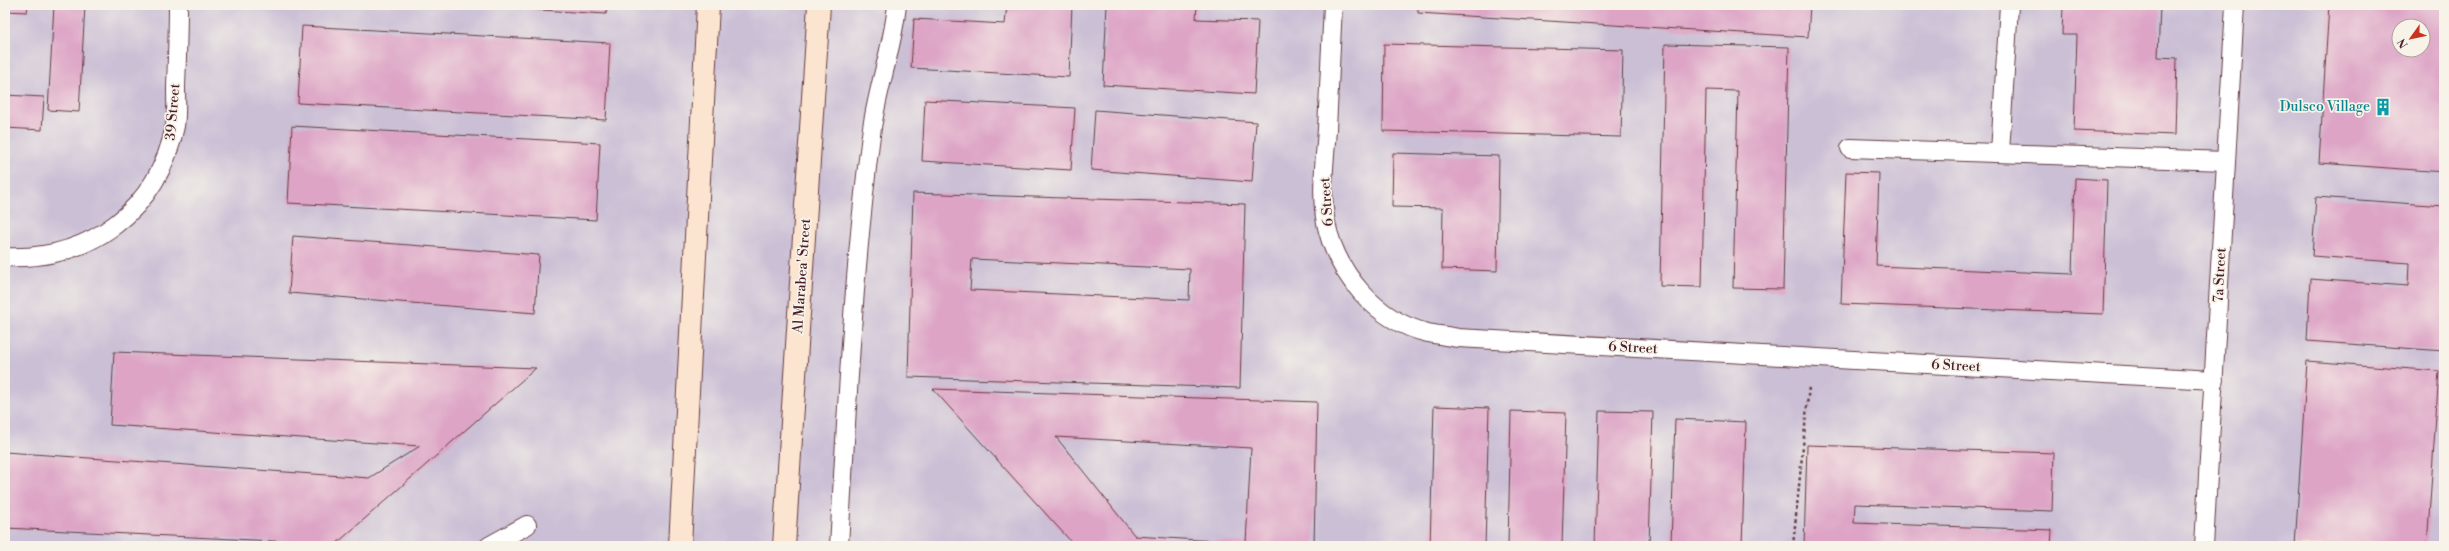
<svg xmlns="http://www.w3.org/2000/svg" width="2449" height="551" viewBox="0 0 2449 551" font-family="'Libre Bodoni',serif">
<style>
.industrial{fill:#cbbfd5;fill-rule:evenodd}
.building{fill:#dda4c6;fill-rule:evenodd}
.lines{fill:none;stroke-linecap:round;stroke-linejoin:round}
.service-casing{stroke:#633c42;stroke-width:20}
.secondary-casing{stroke:#633c42;stroke-width:24}
.path{stroke:#633c42;stroke-width:2.5;stroke-dasharray:3 3;stroke-linecap:butt}
.service{stroke:#fff;stroke-width:18}
.secondary{stroke:#fce5d0;stroke-width:22}
.labels{text-anchor:middle;dominant-baseline:central;stroke-width:3.5;stroke-linejoin:round;paint-order:stroke}
.culture-label{font-size:14px;fill:#0d838f;stroke:#f7f3e8;text-anchor:end}
.street-label{font-size:14px;fill:#4a1f2b;stroke:#f7f3e8}
</style>
<rect width="100%" height="100%" fill="#f7f3e8"/>
<filter id="ink" filterUnits="userSpaceOnUse"><feTurbulence type="fractalNoise" baseFrequency=".025" numOctaves="2"/><feDisplacementMap in="SourceGraphic" scale="8" xChannelSelector="R" yChannelSelector="G"/><feConvolveMatrix kernelMatrix="1 2 1 2 8 2 1 2 1" color-interpolation-filters="sRGB"/></filter>
<filter id="wash" filterUnits="userSpaceOnUse"><feTurbulence type="fractalNoise" baseFrequency=".012" numOctaves="4" result="noise"/><feDisplacementMap in="SourceGraphic" scale="16" xChannelSelector="R" yChannelSelector="G"/><feGaussianBlur stdDeviation="0.9" result="paint"/><feColorMatrix in="noise" values="0 0 0 0 0 0 0 0 0 0 0 0 0 0 0 0 0 1.4 0 .05"/><feComposite in="paint" operator="in"/></filter>
<g filter="url(#wash)">
<rect width="100%" height="100%" fill="#f0e1c4"/>
<path class="industrial" d="M5,5H2444V546H5ZM2399,26H2423V50H2399Z"/>
<g id="blocks">
<path class="building" d="M5,5H28L27,12L5,11Z
M54,5H85L79,112L48,110Z
M460,5H607L606,14Z
M1007,5H1072L1069,77L911,68L914,19L1005,24Z
M1107,5H1197L1196,19L1258,21L1254,94L1103,85Z
M1418,5H1810L1808,37L1418,13Z
M2063,5H2160L2158,57L2177,58L2175,135L2074,131L2077,35H2062Z
M2329,5H2444V172L2319,163ZM2399,26H2423V50H2399Z
M302,26L610,43L606,120L298,103Z
M1384,44L1623,50L1621,137L1383,131Z
M1665,44L1789,47L1783,289L1733,288L1738,91L1706,90L1702,287L1660,286Z
M5,95L44,97L42,130L5,128Z
M925,100L1075,108L1071,170L922,161Z
M1095,110L1256,122L1252,182L1091,170Z
M292,126L600,143L596,220L288,203Z
M1393,153L1499,156L1497,271L1442,269L1443,208L1392,207Z
M1846,172L1879,173L1876,266L2072,274L2075,178L2107,180L2103,314L1841,304Z
M913,193L1245,204L1240,388L908,377ZM972,259L1190,269L1189,300L970,290Z
M2316,197L2444,206V351L2307,341L2310,279L2408,286L2409,263L2312,256Z
M293,236L539,255L535,313L289,293Z
M114,352L536,368L336,544L5,528V452L369,478L420,446L110,425Z
M2307,361L2439,371L2427,546H2295Z
M933,389L1317,402L1314,546H1075ZM1056,437L1251,448L1246,543L1135,536Z
M1434,406L1489,408L1485,546H1430Z
M1511,411L1566,413L1562,546H1508Z
M1599,411L1653,412L1649,546H1595Z
M1675,419L1746,422L1742,546H1671Z
M1807,445L2054,453L2052,511L1855,504L1854,523L2052,530L2051,546H1804Z"/>
</g>
</g>
<g filter="url(#ink)">
<use href="#blocks" fill-opacity="0" stroke="#633c42" stroke-width="1"/>
<g class="lines">
<g class="service-casing">
<path id="service" d="M1333,5C1331,46 1329,88 1327,129C1325,160 1320,193 1326,223C1337,274 1376,321 1428,333C1438,335 1448,336 1458,338L2214,380
M1850,148L2226,161
M2000,153L2009,5
M5,257C90,261 158,210 175,126C177,114 176,99 176,87C177,59 178,32 178,5
M489,546L527,525
M839,546C847,409 853,272 871,135C876,92 893,48 897,5
M2204,546L2235,5"/>
</g>
<g class="secondary-casing">
<path id="secondary" d="M680,546L708,5
M784,546L819,5"/>
</g>
<path class="path" d="M1793,546L1809,386"/>
<use href="#service" class="service"/>
<use href="#secondary" class="secondary"/>
</g>
</g>
<defs>
<g id="building-bare" transform="scale(1.38)"><path d="M-4-6H4V6H1V3H-1V6H-4ZM-2.5-4.3h1.7v1.8h-1.7ZM.8-4.3h1.7v1.8H.8ZM-2.5-1h1.7V.8h-1.7ZM.8-1h1.7V.8H.8Z" fill="#0f9aa8" stroke="#f7f3e8" stroke-width="2.5" paint-order="stroke"/></g>
</defs>
<g fill-rule="evenodd">
<use href="#building-bare" x="2383" y="107"/>
</g>
<g class="labels">
<g class="culture-label">
<text x="2370" y="107">Dulsco Village</text>
</g>
<g class="street-label">
<text transform="translate(173 112) rotate(-85)">39 Street</text>
<text transform="translate(1327 202) rotate(-94)">6 Street</text>
<text transform="translate(2220 275) rotate(-87)">7a Street</text>
<text transform="translate(802 276) rotate(-86)">Al Marabea' Street</text>
<text transform="translate(1633 348) rotate(3)">6 Street</text>
<text transform="translate(1956 366) rotate(3)">6 Street</text>
</g>
</g>
<rect width="2449" height="551" fill="none" stroke="#f7f3e8" stroke-width="20"/>
<g transform="translate(2411 38) rotate(237)"><circle r="19" fill="#f7f3e8" stroke="#b29e9c"/>
<path d="M0-3L7 15L0 10L-7 15Z" fill="#c8321e"/>
<text y="-6" font-size="11" font-weight="bold" text-anchor="middle" fill="#4a1f2b">N</text>
</g>
</svg>
